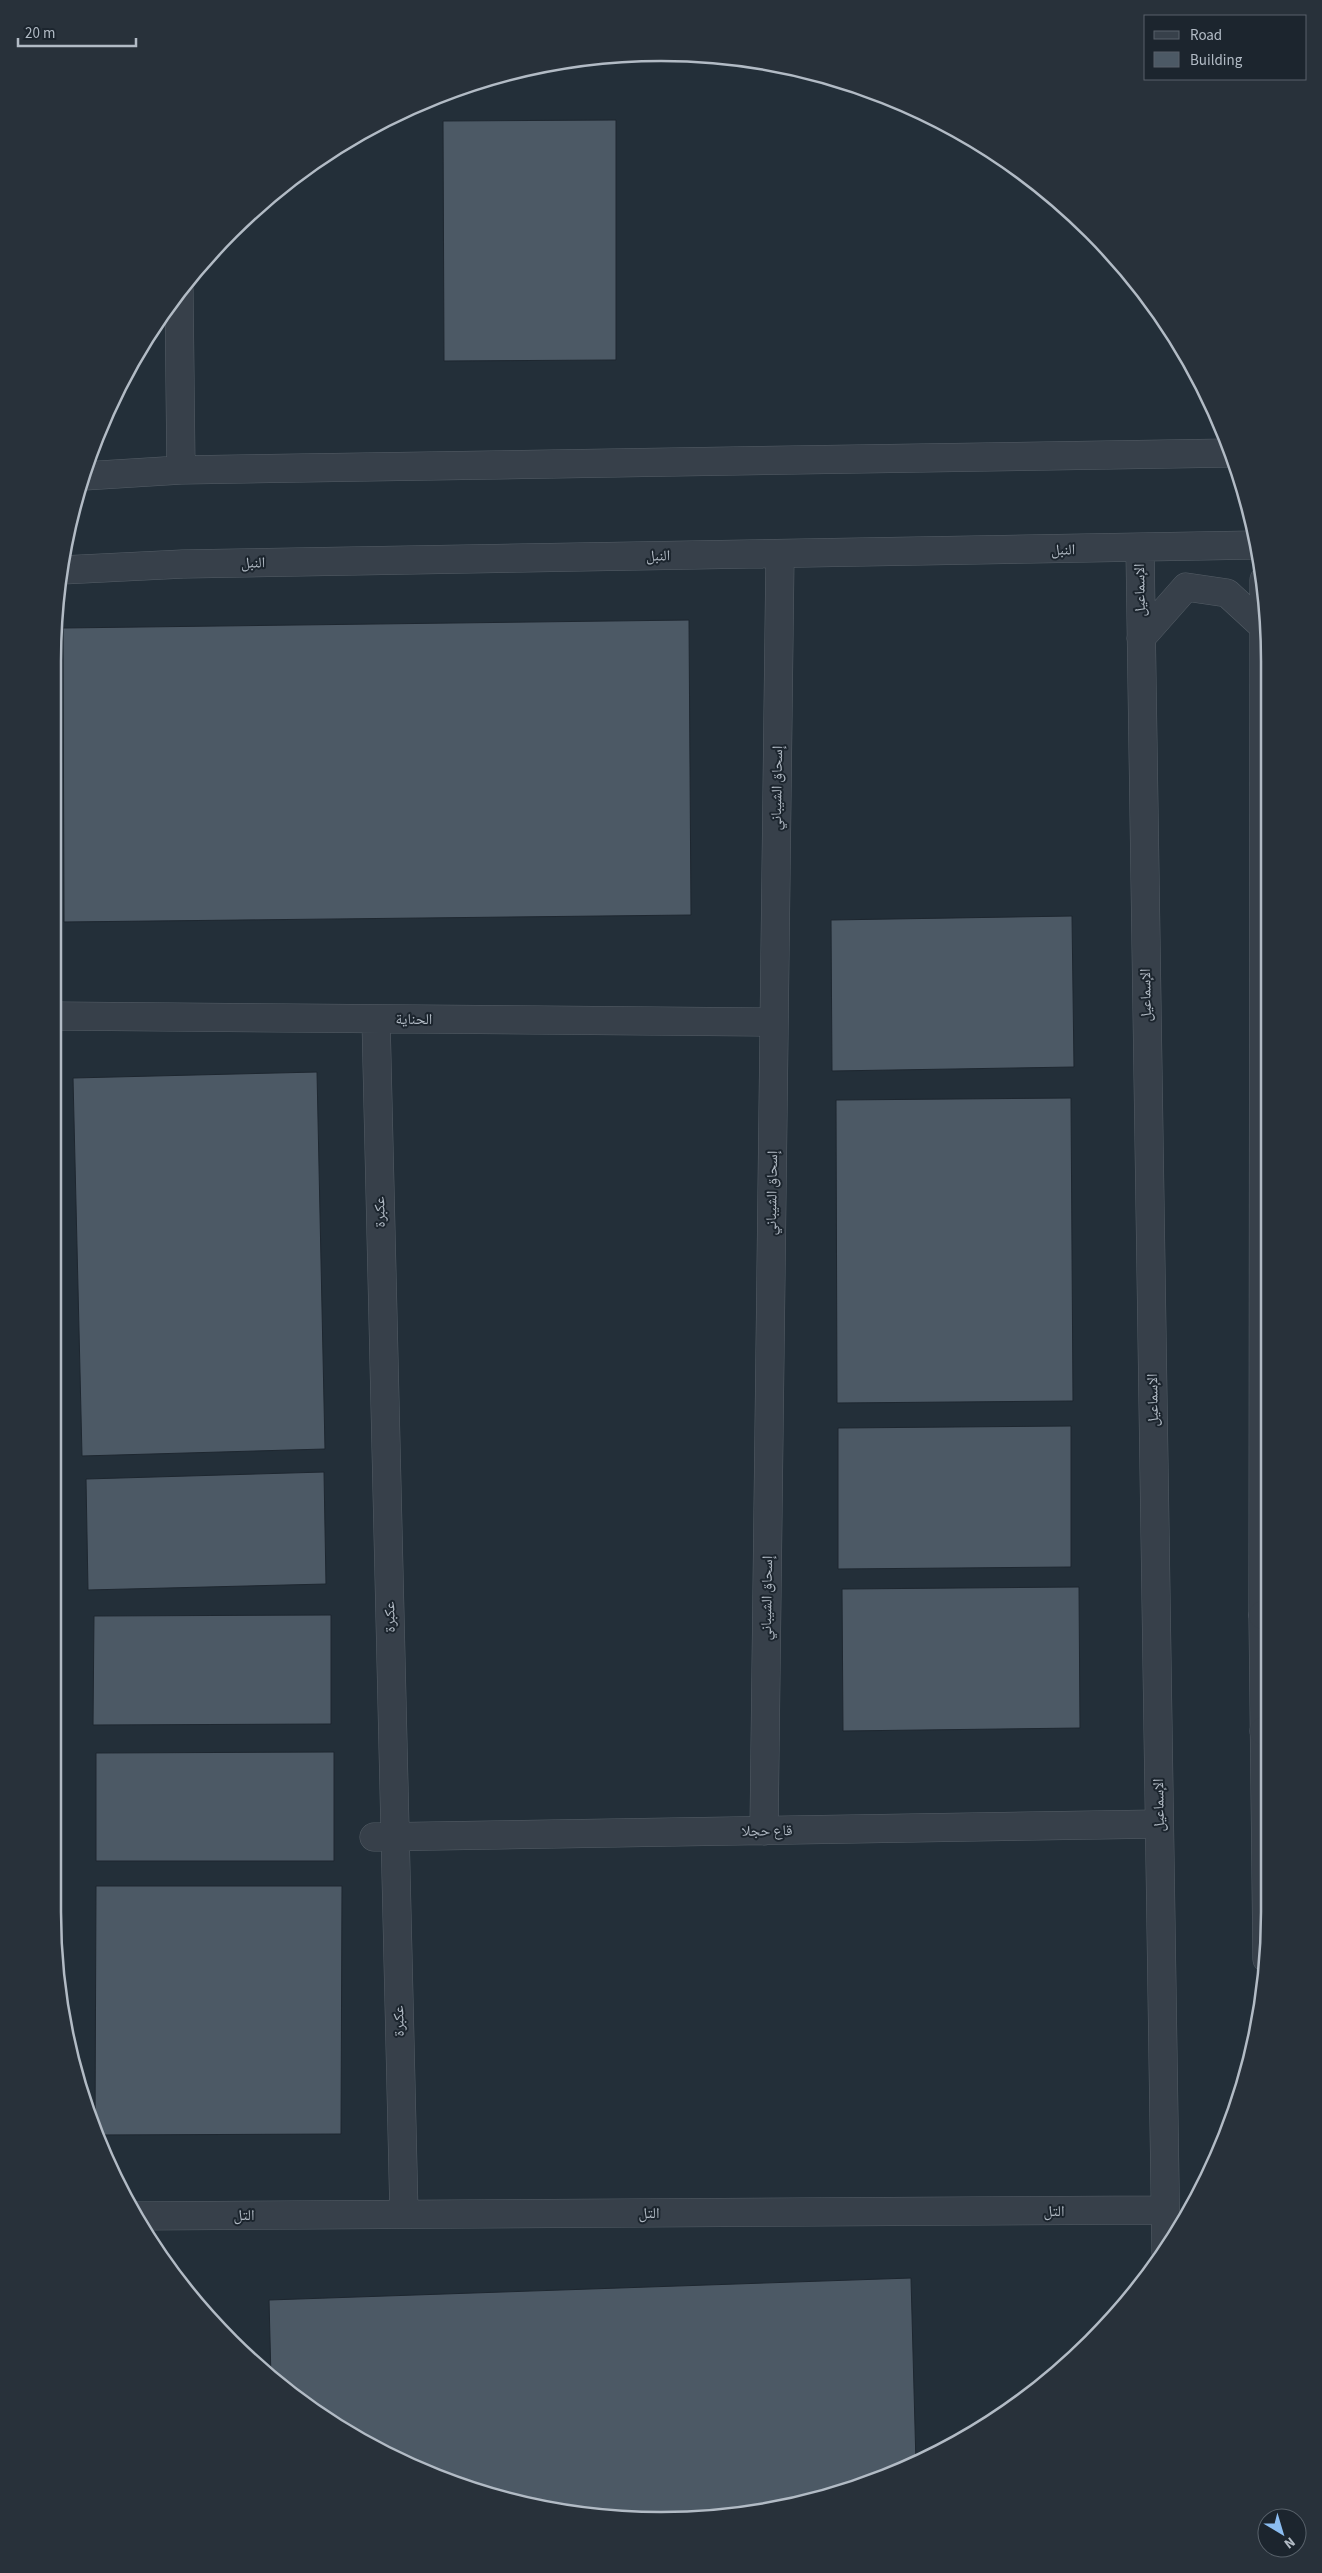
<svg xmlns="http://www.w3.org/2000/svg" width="1322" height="2573" viewBox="0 0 1322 2573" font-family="'Source Sans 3','Noto Naskh Arabic',sans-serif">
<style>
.building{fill:#4c5965;stroke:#1e2730}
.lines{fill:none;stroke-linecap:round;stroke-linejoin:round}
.minor-casing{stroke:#555e67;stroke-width:29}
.tertiary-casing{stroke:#555e67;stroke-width:29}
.minor{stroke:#37404a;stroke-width:28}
.tertiary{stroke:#37404a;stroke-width:28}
.labels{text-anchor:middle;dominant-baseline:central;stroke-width:4;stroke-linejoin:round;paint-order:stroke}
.street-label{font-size:15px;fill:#b2bbc5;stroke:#1c252e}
.rim{fill:none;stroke:#b2bbc5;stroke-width:2.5}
</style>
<rect width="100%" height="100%" fill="#232f39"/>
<path class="building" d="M616,120V360L444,361L443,121Z
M689,620L691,915L64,922L63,628Z
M1072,916L1074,1067L832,1071L831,920Z
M317,1072L325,1449L82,1456L73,1078Z
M1071,1098L1073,1401L837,1403L836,1100Z
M1071,1426V1567L838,1569V1428Z
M324,1472L326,1584L88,1590L86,1479Z
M1079,1587L1080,1728L843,1731L842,1589Z
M331,1615V1724L93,1725L94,1616Z
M334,1752V1861H96V1753Z
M96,1886H342L341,2134L97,2135L95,2131Z
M911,2278L916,2464L856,2488L740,2515L621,2519L542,2509L428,2474L323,2418L271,2378L269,2300Z"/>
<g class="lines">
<g class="minor-casing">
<path id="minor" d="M179,290L181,470
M84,476L181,470L1230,453
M1140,549L1166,2252
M62,570L183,564L1255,545
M1264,580L1263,1615L1267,1959
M1141,638L1186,587L1227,593L1264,627
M53,1016L774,1022
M376,1019L404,2214
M764,1831L780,555
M374,1837L1159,1824
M134,2216L1165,2210"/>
</g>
<g class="tertiary-casing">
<path id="tertiary" d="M1263,1615H1267
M1264,1731H1268"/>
</g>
<use href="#minor" class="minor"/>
<use href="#tertiary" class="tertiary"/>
</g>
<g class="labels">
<g class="street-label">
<text transform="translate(1063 550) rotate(-1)">النبل</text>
<text transform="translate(658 556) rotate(-1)">النبل</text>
<text transform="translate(253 563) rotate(-1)">النبل</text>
<text transform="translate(1140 590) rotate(-91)">الإسماعيل</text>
<text transform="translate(777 788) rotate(-89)">إسحاق الشيباني</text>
<text transform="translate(1146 995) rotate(-91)">الإسماعيل</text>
<text x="414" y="1019">الحناية</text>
<text transform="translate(772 1193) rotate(-89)">إسحاق الشيباني</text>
<text transform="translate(380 1212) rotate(-91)">عكبرة</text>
<text transform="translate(1153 1400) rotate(-91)">الإسماعيل</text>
<text transform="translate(767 1598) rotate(-89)">إسحاق الشيباني</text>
<text transform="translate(390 1617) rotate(-91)">عكبرة</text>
<text transform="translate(1159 1805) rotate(-91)">الإسماعيل</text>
<text transform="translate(767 1831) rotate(-1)">قاع حجلا</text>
<text transform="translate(399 2021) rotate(-91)">عكبرة</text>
<text x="1054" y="2211">التل</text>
<text x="649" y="2213">التل</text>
<text x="244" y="2215">التل</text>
</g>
</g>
<path d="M0 0H1322V2573H0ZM661 61H661A600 600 0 0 1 1261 661V1912A600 600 0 0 1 661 2512H661A600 600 0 0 1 61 1912V661A600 600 0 0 1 661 61Z" fill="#28313a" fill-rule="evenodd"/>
<path class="rim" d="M661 61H661A600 600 0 0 1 1261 661V1912A600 600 0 0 1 661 2512H661A600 600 0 0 1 61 1912V661A600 600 0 0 1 661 61Z"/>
<rect x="1144" y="15" width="162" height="65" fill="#1c252e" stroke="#58616a"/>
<rect x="1154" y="31" width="25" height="8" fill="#37404a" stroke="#58616a"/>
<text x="1190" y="40" font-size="15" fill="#b2bbc5">Road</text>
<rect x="1154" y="52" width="25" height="15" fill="#4c5965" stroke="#58616a"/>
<text x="1190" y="65" font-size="15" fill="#b2bbc5">Building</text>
<g transform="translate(1282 2533) rotate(142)"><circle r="24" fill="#1c252e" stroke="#58616a"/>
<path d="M0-4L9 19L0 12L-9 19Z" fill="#8bbdf1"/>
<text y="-8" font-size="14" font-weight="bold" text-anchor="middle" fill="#b2bbc5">N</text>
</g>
<path d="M18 38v8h118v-8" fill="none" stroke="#b2bbc5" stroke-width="2.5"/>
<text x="25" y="38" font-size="15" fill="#b2bbc5" stroke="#1c252e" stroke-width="4" paint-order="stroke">20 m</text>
</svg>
